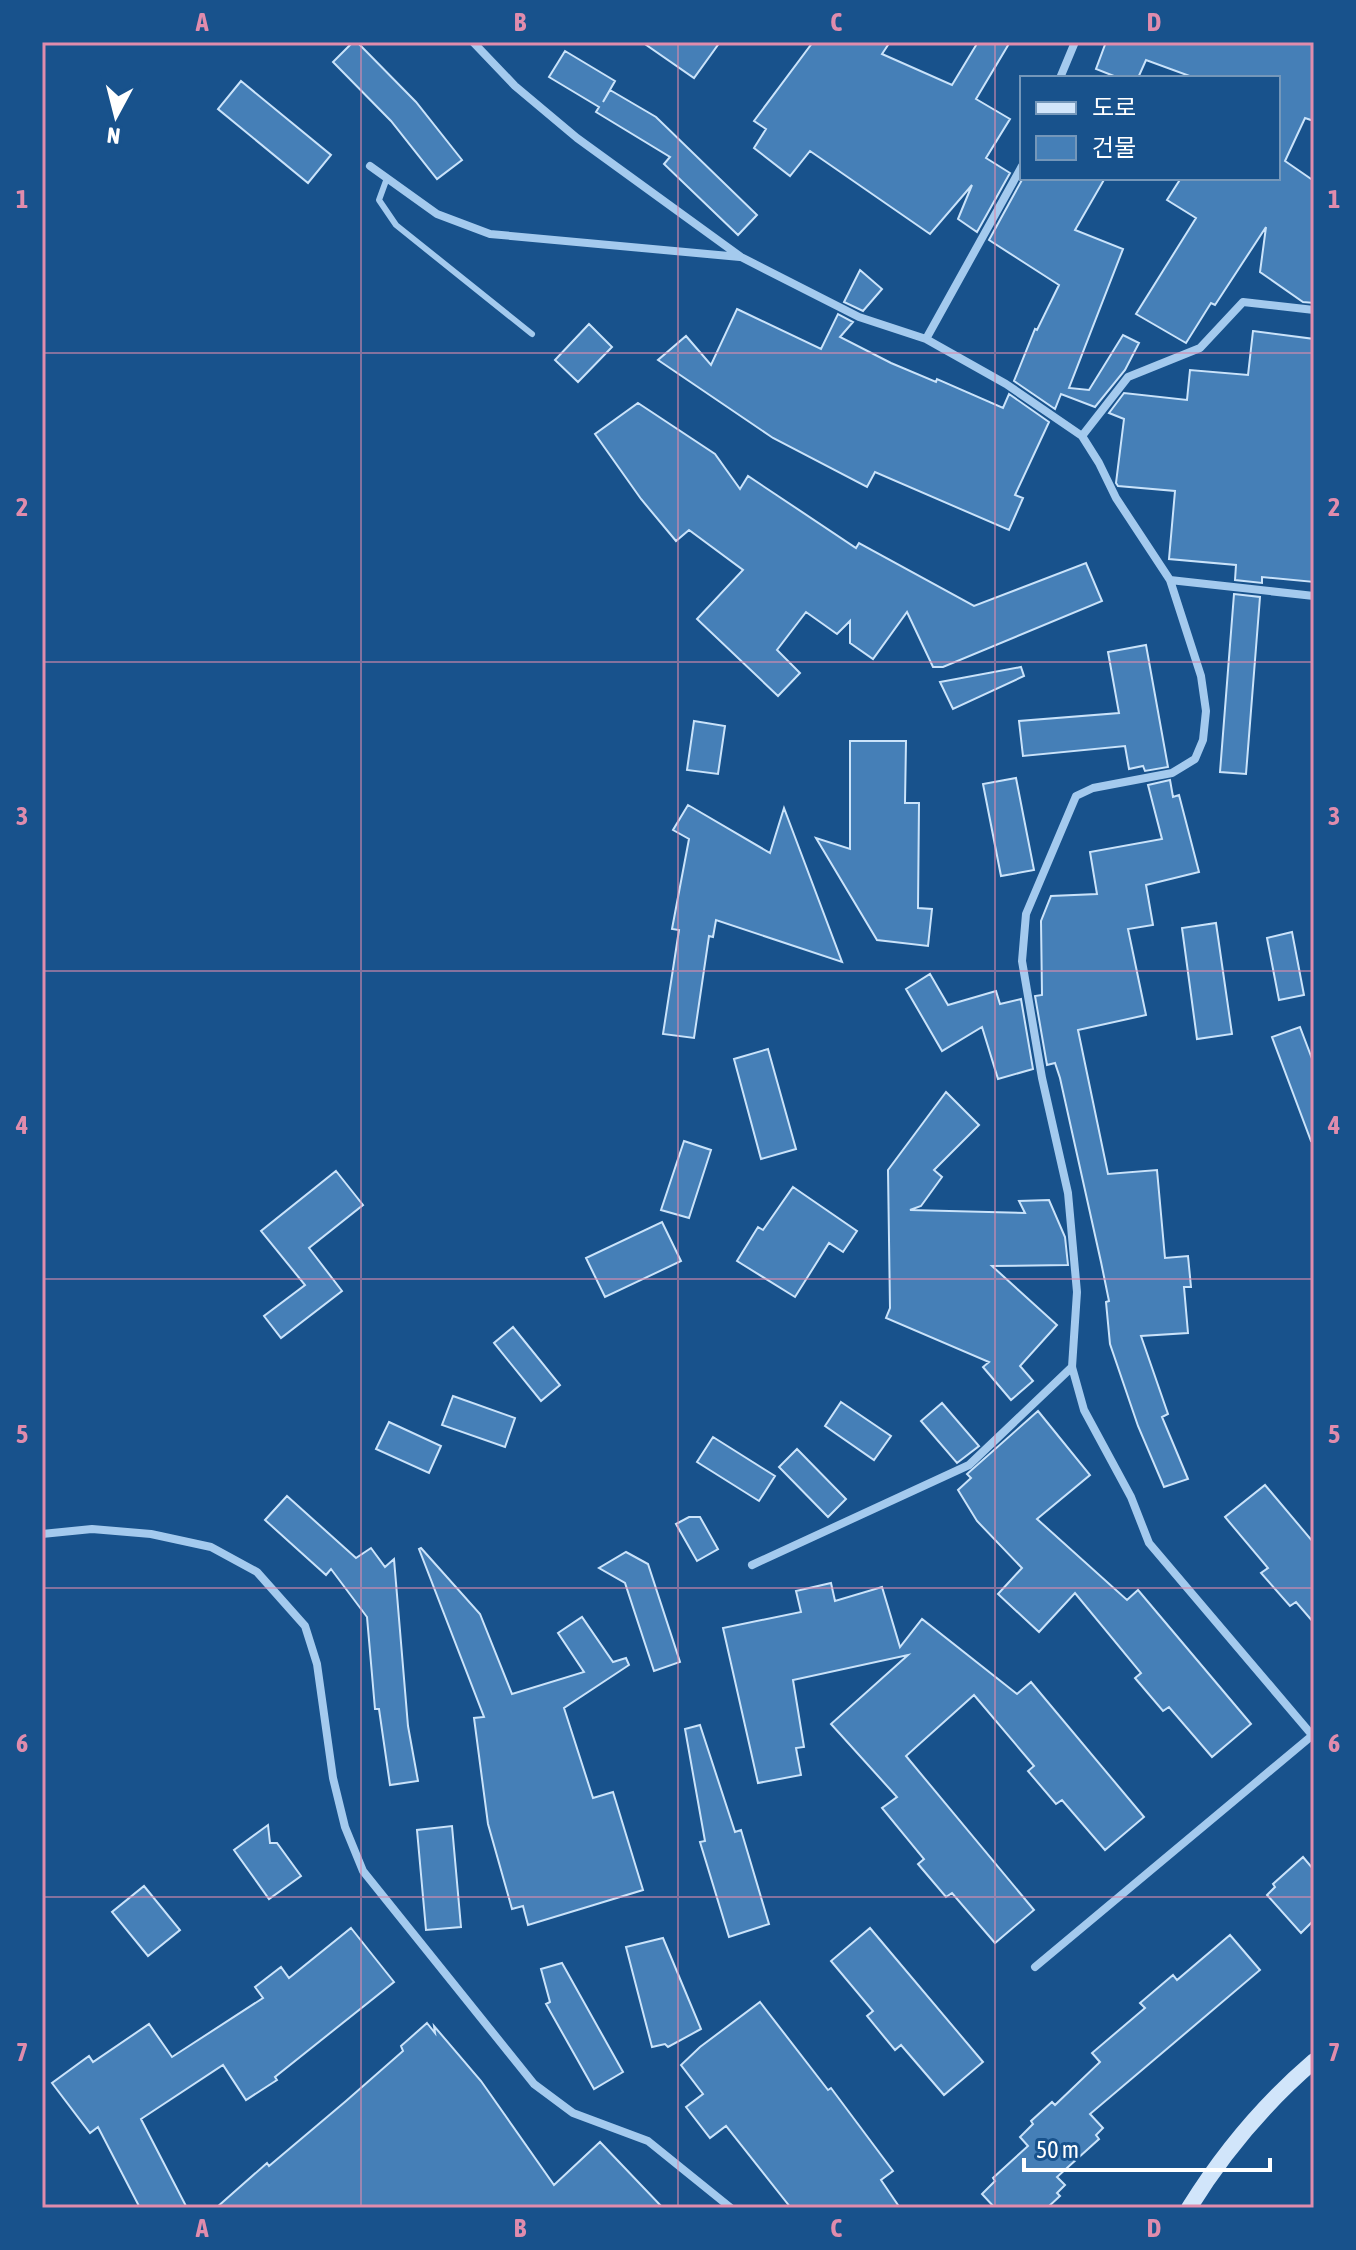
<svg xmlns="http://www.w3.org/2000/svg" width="1356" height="2250" viewBox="0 0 1356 2250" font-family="'Asap Condensed','Noto Sans KR',sans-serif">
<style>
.building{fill:#457fb7;stroke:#cae3fa;stroke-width:2}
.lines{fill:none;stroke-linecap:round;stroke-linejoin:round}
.lane{stroke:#a4caee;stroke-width:6}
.street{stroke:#a4caee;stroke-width:8}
.secondary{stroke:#d1e5fa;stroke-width:16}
.grid{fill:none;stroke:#e08cad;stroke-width:2;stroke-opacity:0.55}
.neatline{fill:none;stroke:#e08cad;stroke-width:3}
.grid-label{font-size:26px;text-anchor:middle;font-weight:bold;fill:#e08cad}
</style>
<rect width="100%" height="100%" fill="#18528c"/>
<path class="building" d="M353,42H357L416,102L462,160L437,179L391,121L333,62Z
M642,42H720L694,78Z
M813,42H890L882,54L952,85L978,42H1010L976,99L1010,119L986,158L1010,173L977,232L958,219L972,185L930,234L810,151L790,176L754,148L766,129L754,121Z
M1106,42H1314V121L1305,118L1285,161L1314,181V303L1303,302L1260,272L1266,227L1215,305L1211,303L1186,343L1136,314L1196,218L1167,200L1181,178H1278V78H1195L1146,60L1138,78H1119L1096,69Z
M565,51L615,81L603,102L610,90L656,117L757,215L738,235L664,164L670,157L596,112L599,107L549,77Z
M241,81L331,155L308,183L218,109Z
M1023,178H1105L1075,230L1123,249L1069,388L1089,390L1123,335L1139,343L1125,370L1095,407L1061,394L1055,409L1014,381L1035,329L1037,330L1059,285L989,240Z
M860,270L882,289L863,311L844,302Z
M737,309L821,349L838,314L853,322L840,337L891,363L936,382L937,379L1003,408L1009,394L1049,422L1015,495L1023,498L1009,530L875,472L867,487L773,438L658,360L686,336L711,365Z
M589,324L612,347L578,382L555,360Z
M1253,331L1314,339V582L1262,577V583L1235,580L1236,565L1169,559L1175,491L1118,486L1116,483L1124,419L1109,413L1124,393L1187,400L1190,370L1248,375Z
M638,403L715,454L740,489L748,476L856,548L859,543L974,606L1086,563L1102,601L943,667H933L907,612L873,659L850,643V621L837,634L806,612L777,650L800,673L778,696L697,619L743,570L689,530L676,541L641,499L595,434Z
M1234,594L1260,597L1246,774L1220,772Z
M1146,645L1168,767L1145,771L1143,766L1129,769L1125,746L1023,756L1019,721L1119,713L1108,652Z
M1021,667L1024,676L953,709L940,682Z
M694,721L725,726L718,774L687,770Z
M850,741H906L905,803H919L918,908L932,909L928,946L877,940L816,838L850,849Z
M1016,778L1034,870L1001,876L983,784Z
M1170,780L1173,797L1179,795L1199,872L1146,885L1153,925L1128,929L1146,1015L1078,1030L1108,1174L1157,1170L1165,1258L1188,1256L1191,1287H1184L1188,1333L1141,1336L1168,1414L1162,1417L1188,1479L1164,1487L1138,1426L1110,1344L1106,1302L1109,1301L1101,1262L1060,1078L1055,1063L1047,1065L1035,996L1042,995L1041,921L1051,896L1097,894L1090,852L1162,839L1148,785Z
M688,805L770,853L784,808L842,962L716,920L713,937L709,936L694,1038L663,1034L679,930L672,929L689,839L673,830Z
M1216,923L1232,1034L1197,1039L1182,928Z
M1292,932L1304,995L1279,1000L1267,938Z
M930,974L948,1005L996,991L1000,1004L1021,999L1033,1069L998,1079L982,1027L942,1051L906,989Z
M1300,1027L1314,1064V1140L1311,1141L1272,1037Z
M768,1049L796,1149L761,1159L734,1059Z
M946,1092L979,1125L934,1170L942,1177L921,1206L910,1210L1025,1213L1019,1201L1049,1200L1065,1237L1068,1265L992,1266L1057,1325L1020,1366L1033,1381L1011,1400L983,1367L989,1362L886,1318L890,1308L888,1170Z
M684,1141L711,1150L689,1218L661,1210Z
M336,1171L363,1205L309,1248L342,1291L281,1338L264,1316L305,1285L261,1231Z
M793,1187L857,1231L843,1252L829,1243L795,1297L737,1261L758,1227L763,1230Z
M662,1222L681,1261L605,1297L586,1258Z
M513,1327L560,1385L541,1401L494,1343Z
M453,1396L515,1418L505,1447L442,1425Z
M841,1402L891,1436L874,1460L825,1426Z
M942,1403L979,1446L957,1463L921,1421Z
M1038,1411L1090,1475L1037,1519L1127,1600L1138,1590L1251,1724L1212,1757L1169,1707L1163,1711L1135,1678L1141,1673L1075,1593L1039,1632L998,1594L1022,1568L977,1521L958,1490L971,1478L967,1474Z
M389,1422L441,1446L429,1473L376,1449Z
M713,1437L775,1476L759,1501L697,1462Z
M797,1449L846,1499L828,1517L779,1467Z
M1265,1485L1314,1543V1623L1296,1602L1290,1606L1261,1573L1268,1568L1225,1517Z
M287,1496L356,1558L371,1548L385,1567L394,1559L408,1726L418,1781L390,1785L379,1709H375L367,1617L331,1569L326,1575L265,1520Z
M689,1517H700L718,1549L697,1561L676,1524Z
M421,1548L480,1614L512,1694L584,1672L558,1633L582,1617L613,1662L626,1658L629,1665L564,1708L593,1798L613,1792L643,1890L528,1925L523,1906L512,1909L488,1824L474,1718L484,1717L419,1549Z
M626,1552L648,1564L680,1662L654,1671L625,1583L599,1568Z
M831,1583L835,1601L882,1587L900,1647L922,1619L1017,1694L1031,1682L1144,1817L1105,1850L1062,1800L1056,1804L1028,1771L1034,1766L974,1695L906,1756L1034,1910L995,1943L952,1893L946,1897L918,1864L924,1859L882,1808L897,1797L831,1724L908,1655L793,1680L804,1747L796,1748L801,1775L758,1783L723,1628L801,1612L796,1591Z
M700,1725L735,1832L741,1830L769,1924L729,1937L700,1842L705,1841L685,1729Z
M268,1825L270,1843H277L301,1876L269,1899L234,1850Z
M452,1826L461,1927L426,1930L417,1830Z
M1303,1857L1314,1870V1920L1301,1933L1267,1895L1275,1887L1273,1884Z
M144,1886L180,1930L148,1956L112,1912Z
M351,1928L394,1982L275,2077L277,2080L246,2100L223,2065L141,2119L187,2208H140L98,2127L90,2133L52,2083L89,2056L93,2062L149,2024L172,2057L263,1998L255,1987L281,1967L289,1978Z
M870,1928L983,2062L944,2095L901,2045L895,2050L867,2016L873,2011L831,1961Z
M1230,1935L1260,1970L1090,2114L1103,2128L1096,2135L1099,2139L1057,2177L1065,2185L1057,2193L1060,2196L1047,2208H995L982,2194L995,2181L993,2178L1028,2146L1020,2137L1033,2124L1031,2121L1052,2102L1055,2105L1100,2062L1092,2053L1145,2008L1140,2003L1173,1975L1177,1980Z
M663,1938L701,2029L668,2047L665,2044L652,2047L626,1947Z
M562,1963L623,2072L594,2089L546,2004L550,2002L541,1969Z
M760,2002L828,2090L831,2088L893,2171L881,2180L900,2208H791L726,2126L710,2138L686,2107L703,2094L681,2065L700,2047Z
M427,2023L435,2033L434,2026L481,2081L554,2185L600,2142L663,2208H216L267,2163L269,2166L346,2101L403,2051L401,2046Z"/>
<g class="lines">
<path class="lane" d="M387,178L379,200L396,225L532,334"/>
<path class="street" d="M473,42L515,86L577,138L741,257L859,317L926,339L1006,384L1082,436L1099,463L1116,498L1170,580L1201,676L1206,711L1203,740L1195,759L1172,773L1093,788L1076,796L1026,914L1022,961L1042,1078L1068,1193L1077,1292L1072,1367L1084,1410L1131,1497L1149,1543L1312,1735
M1060,78L1075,42
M370,166L437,214L490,234L740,257
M926,339L1022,166
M1082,436L1128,377L1200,348L1243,302L1314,310
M1170,580L1314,596
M42,1534L92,1529L151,1534L211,1547L257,1572L305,1626L317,1664L333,1778L345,1827L363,1871L534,2084L573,2113L648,2141L731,2208
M752,1565L969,1465L1072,1367
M1035,1967L1314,1734"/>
<path class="secondary" d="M1189,2208C1223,2153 1265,2103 1314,2061"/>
</g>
<path class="grid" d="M361,42V2208M678,42V2208M995,42V2208M42,353H1314M42,662H1314M42,971H1314M42,1279H1314M42,1588H1314M42,1897H1314"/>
<rect width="1356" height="2250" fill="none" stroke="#18528c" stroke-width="88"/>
<rect x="1020" y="76" width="260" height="104" fill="#18528c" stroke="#7497ba" stroke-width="2"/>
<rect x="1036" y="102" width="40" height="12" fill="#d1e5fa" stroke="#7497ba" stroke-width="2"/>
<text x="1092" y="116" font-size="24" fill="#ffffff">도로</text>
<rect x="1036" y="136" width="40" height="24" fill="#457fb7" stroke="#7497ba" stroke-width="2"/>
<text x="1092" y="156" font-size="24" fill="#ffffff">건물</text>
<g transform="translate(116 116) rotate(187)" stroke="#18528c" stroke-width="6" paint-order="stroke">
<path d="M0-6L14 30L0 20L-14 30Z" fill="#ffffff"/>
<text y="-12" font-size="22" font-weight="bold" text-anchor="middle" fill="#ffffff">N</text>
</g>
<path d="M1024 2158v12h246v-12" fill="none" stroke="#ffffff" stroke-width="4"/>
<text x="1036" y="2158" font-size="24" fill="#ffffff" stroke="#18528c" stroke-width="6" paint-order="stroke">50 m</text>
<rect x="44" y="44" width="1268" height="2162" class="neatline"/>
<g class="grid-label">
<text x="202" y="31">A</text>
<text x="520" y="31">B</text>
<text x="836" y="31">C</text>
<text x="1154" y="31">D</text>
<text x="22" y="208">1</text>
<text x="1334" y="208">1</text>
<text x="22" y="516">2</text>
<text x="1334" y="516">2</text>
<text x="22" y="825">3</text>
<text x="1334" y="825">3</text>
<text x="22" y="1134">4</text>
<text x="1334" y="1134">4</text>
<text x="22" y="1443">5</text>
<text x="1334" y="1443">5</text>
<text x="22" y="1752">6</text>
<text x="1334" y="1752">6</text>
<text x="22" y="2061">7</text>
<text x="1334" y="2061">7</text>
<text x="202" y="2237">A</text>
<text x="520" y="2237">B</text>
<text x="836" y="2237">C</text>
<text x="1154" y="2237">D</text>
</g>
</svg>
